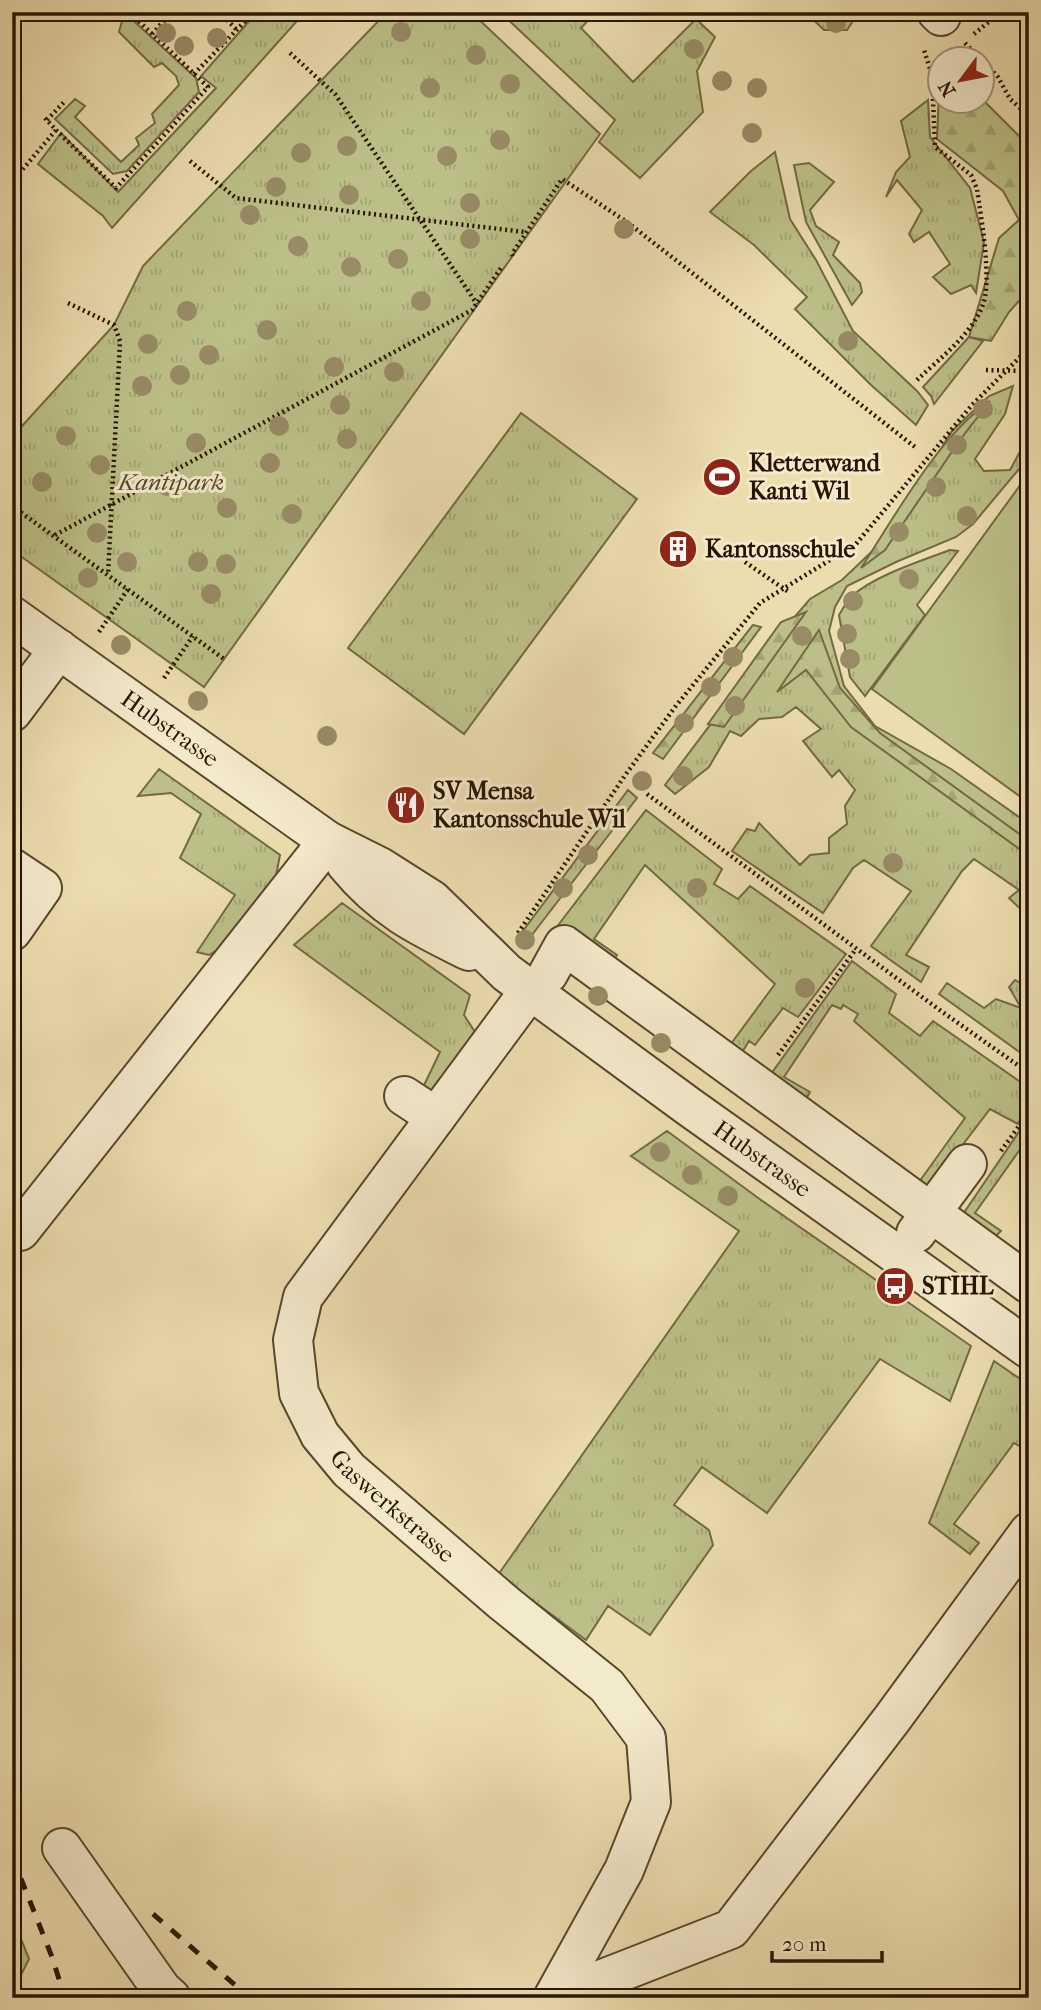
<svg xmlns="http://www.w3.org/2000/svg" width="1041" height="2010" viewBox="0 0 1041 2010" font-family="'IM FELL French Canon',serif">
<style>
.grass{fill:url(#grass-tufts);stroke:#726a44;stroke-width:2}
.forest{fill:url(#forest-firs);stroke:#726a44;stroke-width:2}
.pitch{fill:#bcc088;stroke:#726a44;stroke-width:2}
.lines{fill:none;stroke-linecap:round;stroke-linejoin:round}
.minor-casing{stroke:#59472c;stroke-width:42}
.path{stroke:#281501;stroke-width:4.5;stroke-dasharray:2 3.5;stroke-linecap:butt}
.minor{stroke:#f3e9cb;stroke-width:38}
.rail{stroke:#281501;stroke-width:5;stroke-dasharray:12 12;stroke-linecap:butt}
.tree{fill:#988b66}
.labels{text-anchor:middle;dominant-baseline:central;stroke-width:6;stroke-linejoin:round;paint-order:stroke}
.poi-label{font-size:24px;font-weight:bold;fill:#281501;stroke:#f3e9cb;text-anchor:start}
.park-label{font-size:24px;font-style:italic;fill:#54482a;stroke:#f3e9cb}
.street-label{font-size:24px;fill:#281501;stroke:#f3e9cb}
</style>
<defs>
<pattern id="grass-tufts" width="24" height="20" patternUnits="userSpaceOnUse" patternTransform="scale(1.75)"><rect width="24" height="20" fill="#bcc088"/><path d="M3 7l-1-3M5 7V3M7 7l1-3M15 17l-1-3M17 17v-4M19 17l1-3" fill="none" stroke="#a2a474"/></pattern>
<pattern id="forest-firs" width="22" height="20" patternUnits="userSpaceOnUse" patternTransform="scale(1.75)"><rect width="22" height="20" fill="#bcc088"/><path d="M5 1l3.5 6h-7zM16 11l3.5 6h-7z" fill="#a2a474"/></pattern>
</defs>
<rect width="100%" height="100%" fill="#ecddaf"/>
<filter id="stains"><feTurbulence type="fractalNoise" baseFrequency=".00286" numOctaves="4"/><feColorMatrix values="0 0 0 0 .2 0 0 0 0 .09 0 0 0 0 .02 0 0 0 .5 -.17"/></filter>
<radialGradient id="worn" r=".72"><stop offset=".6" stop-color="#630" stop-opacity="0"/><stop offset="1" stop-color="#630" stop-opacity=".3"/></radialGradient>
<path class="grass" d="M111,12H124L196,78L199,92L127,171L113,174L55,119L75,99L85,106L75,117L121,162L139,145L136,138L155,123L152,114L179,85L176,76L162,63L154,67L119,32L122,21Z
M257,12H305L112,228L103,216L38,164L61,133L118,192L216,88L201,76Z
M387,12H471L600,134L204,687L12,550V437L114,325L143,266Z
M500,12H557L559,14L561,12H596L581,28L633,82L696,19L715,37L697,71L703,112L640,178L599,142L615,120Z
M805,12H859L847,30H824Z
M928,100L930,137L970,188L984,242L976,293L971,285L951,294L933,277L950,264L929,232L914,242L909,234L922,210L897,180L886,197L896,172L910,157L901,121Z
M775,152L790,219L816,260L853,331L917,391L928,405L916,425L871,385L795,309L807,297L754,245L710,212L751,171Z
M809,163L834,182L810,210L816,226L839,242L833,255L860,283L862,292L852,305L806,222L794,165Z
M969,337L983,341L934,404L931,396L923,387Z
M1013,386L1005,414L975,459L984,471L1010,470L1029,435V455L1024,463L973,524L956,537L896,562L847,586L835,607L829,631L844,686L875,726L951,769L1029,824V917L1009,898L1019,890L974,859L962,871L906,955L929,967L921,982L871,946L911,891L864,860L853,868L823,913L732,851L747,829L755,831L759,823L800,865L810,855L829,853V838L847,824L845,806L855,790L839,770L832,777L803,741L821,729L796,707L782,717L759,719L741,736L730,731L709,767L675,794L665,785L767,649L810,599L842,580L886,538L952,431L989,396Z
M521,413L637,499L464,734L348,648Z
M950,550L958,551L917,605L925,615L865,696L850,677L839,615C843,609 846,602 851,597C873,576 921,561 950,550Z
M159,769L280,855L275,881L240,936L209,955L197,952L235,895L180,858L201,814L171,793L138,796Z
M628,790L637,798L525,944L517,939Z
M646,810L722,869L714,884L738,899L750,886L846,954L798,1017L783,1008L755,1045L749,1041L738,1059L725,1052L775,984L645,865L594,939L617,955L608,968L556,928Z
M342,903L470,995L464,1015L475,1032L421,1105L414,1106L440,1052L294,945Z
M852,961L896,994L889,1013L920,1036L933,1021L1029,1088V1100L1018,1124L990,1109L923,1197L914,1189L965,1118L854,1021L858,1014L843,1005L841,1009L832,1005L784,1077L810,1092L802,1106L766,1081Z
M1015,980L1029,988V1059L939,994L947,983L984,1008L996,999L1021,1008L1009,987Z
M1029,1117V1141H1026L975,1213L1001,1231L990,1242L959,1220Z
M667,1131L761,1200L971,1346L950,1401L880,1359L767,1513L702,1467L674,1505L709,1530L713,1545L650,1635L608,1606L586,1640L498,1575L739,1231L631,1156Z
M994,1361L1029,1385V1452L1014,1443L954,1524L979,1543L970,1554L929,1523Z
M12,1916L29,1959L20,1977L12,1980Z"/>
<path class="forest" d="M939,92L940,102H982V99L1029,146V290L1009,312L991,341L969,337L999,238L1019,220L1003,191L937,139Z
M990,401L960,440L885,550L861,568C895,516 939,436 990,401Z
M806,612L724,727L708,724L781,622Z
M753,625L761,627L663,759L653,753Z
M819,630L840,688L880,733L1029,841V856L851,727L806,670L777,692Z"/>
<path class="pitch" d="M1029,473V803L872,689Z"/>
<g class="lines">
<g class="minor-casing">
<g id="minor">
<path d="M937,12L941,16"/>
<path id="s1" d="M12,616L328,841L380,867L432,900L507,973L688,1106L1029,1349"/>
<path d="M12,712L59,649"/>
<path d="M346,864C383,909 418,926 469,951"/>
<path d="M12,868L42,888L12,931"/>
<path d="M548,974L564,945L1029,1284"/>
<path id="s2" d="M530,990L303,1297L293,1340L299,1393L320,1435L349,1470L504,1603L607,1686L646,1738L651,1802L624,1870L553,1998"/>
<path d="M404,1096L436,1117"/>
<path d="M20,1231L328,841"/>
<path d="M916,1233L967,1164"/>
<path d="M62,1848L162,1990L171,1998"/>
<path d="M554,1998L731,1929L892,1719L1029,1532"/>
</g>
</g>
<path class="path" d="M219,12L237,30
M152,34L172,12
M974,34L1001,12
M965,43L981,60
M290,53L335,94L477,304
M982,60L998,77L1010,99L1029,116
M194,74L254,12
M47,120L66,100
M56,130L116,188L208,87L129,12
M190,161L236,198L525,232
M12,182L56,130L43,116
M513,256L512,254L562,179L627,222L915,447
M68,303L114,325L120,341L108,575
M986,370L1029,371
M917,380C939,359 970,336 982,307C993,282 981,218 977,189L971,175L935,147L932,75L924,50
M12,506L224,659
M55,535L472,310L501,268L503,270
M745,562L790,593
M99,632L128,589
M164,678L193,636
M647,794L941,1011L1029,1073
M518,933L626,774L675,707L760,603L856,544L972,405L1029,348
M778,1055L856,949
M1001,1151L1029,1112"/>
<use href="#minor" class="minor"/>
<path class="rail" d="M12,1856L52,1957L65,1998
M153,1914L250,1998"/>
</g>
<g class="tree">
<circle cx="836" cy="23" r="10"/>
<circle cx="401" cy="32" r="10"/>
<circle cx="166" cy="33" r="10"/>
<circle cx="217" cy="38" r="10"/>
<circle cx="184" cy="46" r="10"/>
<circle cx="694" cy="49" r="10"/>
<circle cx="476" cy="55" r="10"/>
<circle cx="722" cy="81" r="10"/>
<circle cx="510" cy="84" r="10"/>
<circle cx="430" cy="88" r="10"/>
<circle cx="757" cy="88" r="10"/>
<circle cx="752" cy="133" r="10"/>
<circle cx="500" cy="140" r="10"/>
<circle cx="347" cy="146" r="10"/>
<circle cx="301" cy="153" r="10"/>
<circle cx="447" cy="156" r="10"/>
<circle cx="276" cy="187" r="10"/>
<circle cx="349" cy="195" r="10"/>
<circle cx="470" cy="203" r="10"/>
<circle cx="250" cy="215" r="10"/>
<circle cx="624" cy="229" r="10"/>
<circle cx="470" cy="239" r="10"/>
<circle cx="298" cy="246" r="10"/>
<circle cx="398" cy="259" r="10"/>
<circle cx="351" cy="267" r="10"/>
<circle cx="421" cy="301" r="10"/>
<circle cx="187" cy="311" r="10"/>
<circle cx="267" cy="330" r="10"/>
<circle cx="848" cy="341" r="10"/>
<circle cx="148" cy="344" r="10"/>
<circle cx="209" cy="355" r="10"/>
<circle cx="334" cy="367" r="10"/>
<circle cx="394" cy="372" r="10"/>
<circle cx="180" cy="375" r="10"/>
<circle cx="142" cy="386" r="10"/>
<circle cx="340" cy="405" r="10"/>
<circle cx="983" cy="409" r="10"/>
<circle cx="279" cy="426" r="10"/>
<circle cx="66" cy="436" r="10"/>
<circle cx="347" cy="439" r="10"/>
<circle cx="196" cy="443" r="10"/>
<circle cx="957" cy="445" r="10"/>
<circle cx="270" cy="463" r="10"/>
<circle cx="100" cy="465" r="10"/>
<circle cx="42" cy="482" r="10"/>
<circle cx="167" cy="486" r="10"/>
<circle cx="936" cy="487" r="10"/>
<circle cx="227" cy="508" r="10"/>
<circle cx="292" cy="514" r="10"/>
<circle cx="967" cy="516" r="10"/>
<circle cx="899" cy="532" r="10"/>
<circle cx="97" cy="533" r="10"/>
<circle cx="127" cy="562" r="10"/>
<circle cx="198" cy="562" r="10"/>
<circle cx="226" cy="564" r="10"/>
<circle cx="88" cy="578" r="10"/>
<circle cx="909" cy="579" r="10"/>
<circle cx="211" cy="594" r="10"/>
<circle cx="853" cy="601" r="10"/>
<circle cx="847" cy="634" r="10"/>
<circle cx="802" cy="636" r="10"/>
<circle cx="121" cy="645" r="10"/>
<circle cx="733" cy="657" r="10"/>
<circle cx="850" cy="659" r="10"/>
<circle cx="711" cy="687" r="10"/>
<circle cx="198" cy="701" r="10"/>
<circle cx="735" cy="706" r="10"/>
<circle cx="684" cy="723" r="10"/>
<circle cx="327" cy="736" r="10"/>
<circle cx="683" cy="776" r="10"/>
<circle cx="642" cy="781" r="10"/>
<circle cx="588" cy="855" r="10"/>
<circle cx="893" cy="863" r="10"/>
<circle cx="563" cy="888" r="10"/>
<circle cx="697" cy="888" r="10"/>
<circle cx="525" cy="940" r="10"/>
<circle cx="805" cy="988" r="10"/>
<circle cx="598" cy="996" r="10"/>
<circle cx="661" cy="1043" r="10"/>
<circle cx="660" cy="1152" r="10"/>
<circle cx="692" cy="1175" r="10"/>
<circle cx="728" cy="1196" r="10"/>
</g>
<defs>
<g id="stadium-disc" transform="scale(2.0125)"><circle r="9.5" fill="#8f2418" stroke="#f3e9cb"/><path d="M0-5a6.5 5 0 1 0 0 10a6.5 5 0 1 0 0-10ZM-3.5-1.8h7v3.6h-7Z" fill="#fff"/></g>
<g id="building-disc" transform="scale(2.0125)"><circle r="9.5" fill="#8f2418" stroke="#f3e9cb"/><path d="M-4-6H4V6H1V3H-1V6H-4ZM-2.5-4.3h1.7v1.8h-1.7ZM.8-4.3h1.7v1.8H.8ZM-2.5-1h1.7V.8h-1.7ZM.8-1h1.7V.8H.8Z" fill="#fff"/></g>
<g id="restaurant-disc" transform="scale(2.0125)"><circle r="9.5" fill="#8f2418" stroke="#f3e9cb"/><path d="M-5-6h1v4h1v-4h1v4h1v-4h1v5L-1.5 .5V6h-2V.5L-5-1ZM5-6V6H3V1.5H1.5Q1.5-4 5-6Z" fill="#fff"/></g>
<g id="bus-disc" transform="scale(2.0125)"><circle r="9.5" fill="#8f2418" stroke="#f3e9cb"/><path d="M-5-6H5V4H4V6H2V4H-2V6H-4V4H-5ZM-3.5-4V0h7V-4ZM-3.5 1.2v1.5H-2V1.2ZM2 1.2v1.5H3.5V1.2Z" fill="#fff"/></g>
</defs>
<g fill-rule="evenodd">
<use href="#stadium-disc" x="722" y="477"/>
<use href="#building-disc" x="678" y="549"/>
<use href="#restaurant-disc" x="406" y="805"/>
<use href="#bus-disc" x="895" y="1286"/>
</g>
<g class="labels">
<g class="poi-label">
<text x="749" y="463">Kletterwand<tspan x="749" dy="28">Kanti Wil</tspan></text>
<text x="705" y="549">Kantonsschule</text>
<text x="433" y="791">SV Mensa<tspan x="433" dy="28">Kantonsschule Wil</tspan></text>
<text x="922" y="1286">STIHL</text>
</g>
<g class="park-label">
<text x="171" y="482">Kantipark</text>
</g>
<g class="street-label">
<text stroke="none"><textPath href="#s1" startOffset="194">Hubstrasse</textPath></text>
<text stroke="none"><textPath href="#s1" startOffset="928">Hubstrasse</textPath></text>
<text stroke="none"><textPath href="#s2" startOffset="628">Gaswerkstrasse</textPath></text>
</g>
</g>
<rect width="1041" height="2010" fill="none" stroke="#ecddaf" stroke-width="42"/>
<rect x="14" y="14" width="1013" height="1982" fill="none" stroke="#281501" stroke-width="3.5"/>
<rect x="21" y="21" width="999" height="1968" fill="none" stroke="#281501" stroke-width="2"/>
<g transform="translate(961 80) rotate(238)"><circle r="33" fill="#f3e9cb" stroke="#a2947a" stroke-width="2"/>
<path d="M0-5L12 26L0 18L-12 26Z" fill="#8f2418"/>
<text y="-10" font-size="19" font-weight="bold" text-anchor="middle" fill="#281501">N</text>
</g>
<path d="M772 1951v10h110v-10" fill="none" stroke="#281501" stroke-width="3.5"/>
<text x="782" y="1951" font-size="21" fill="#281501" stroke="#f3e9cb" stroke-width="5" paint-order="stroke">20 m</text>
<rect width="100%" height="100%" filter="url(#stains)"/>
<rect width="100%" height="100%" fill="url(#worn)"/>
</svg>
